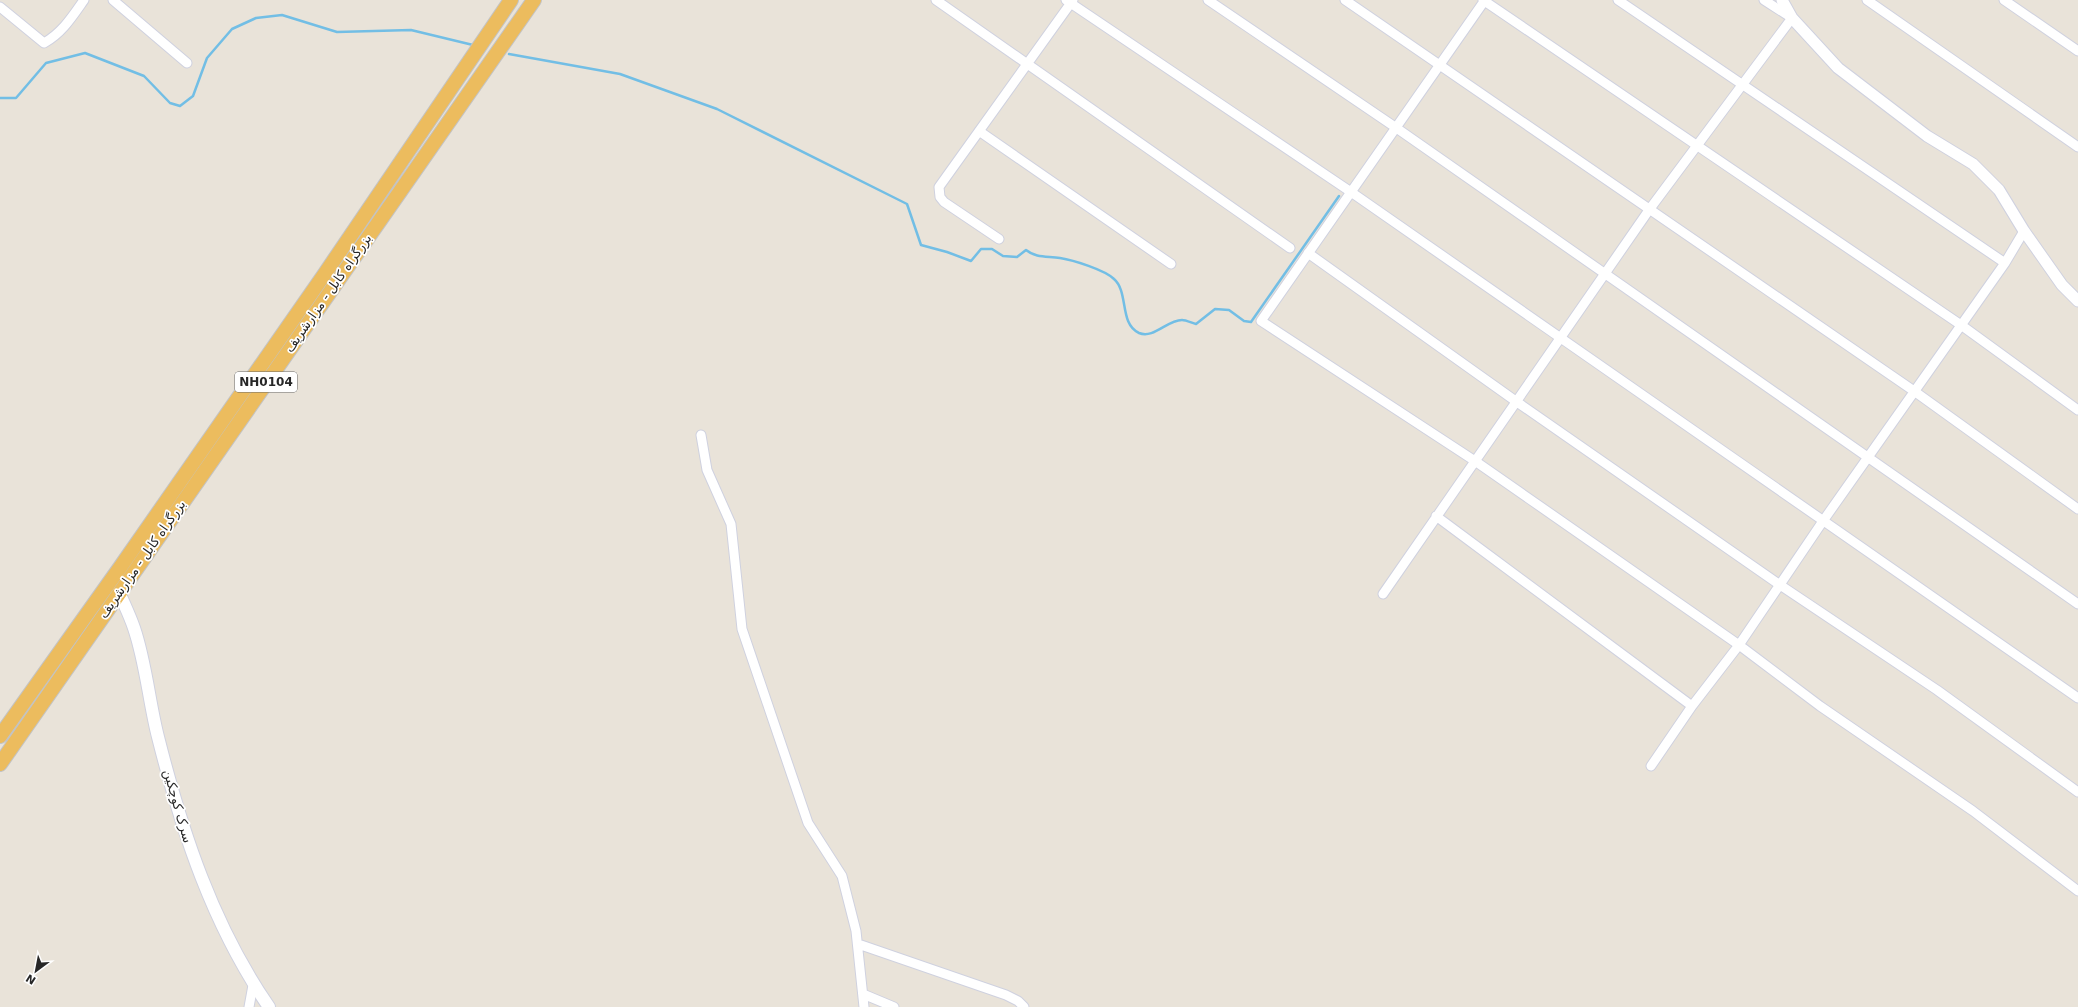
<svg xmlns="http://www.w3.org/2000/svg" width="2078" height="1007" viewBox="0 0 2078 1007" font-family="'DejaVu Sans','Noto Naskh Arabic',sans-serif">
<style>
.lines{fill:none;stroke-linecap:round;stroke-linejoin:round}
.stream{stroke:#72bee5;stroke-width:2.5}
.minor-casing{stroke:#cfd1df;stroke-width:11}
.tertiary-casing{stroke:#cfd1df;stroke-width:13}
.secondary-casing{stroke:#cfd1df;stroke-width:14}
.trunk-casing{stroke:#c3c3c3;stroke-width:16}
.minor{stroke:#fff;stroke-width:9}
.tertiary{stroke:#fff;stroke-width:11}
.secondary{stroke:#fff;stroke-width:12}
.trunk{stroke:#ecbc5e;stroke-width:14}
.labels{text-anchor:middle;dominant-baseline:central;stroke-width:3.5;stroke-linejoin:round;paint-order:stroke}
.shield{fill:#fff;stroke:#686868;stroke-width:1}
.shield-label{font-size:12px;font-weight:bold;fill:#272727}
.street-label{font-size:13px;fill:#272727;stroke:#fff}
</style>
<rect width="100%" height="100%" fill="#e9e3d9"/>
<g class="lines">
<path class="stream" d="M509,54L620,74L717,109L907,204L921,245L947,252L971,261L981,249H992L1003,256L1017,257L1026,250C1036,258 1047,256 1060,258C1073,260 1105,270 1114,279C1129,292 1119,324 1139,333C1154,339 1167,320 1182,320C1186,320 1192,323 1196,324L1215,309L1229,310L1244,321L1251,322L1339,196
M0,98H16L46,63L85,53L144,76L170,103L180,106L193,96L207,58L232,29L256,18L282,15L337,32L411,30L473,45"/>
<g class="minor-casing">
<path id="minor" d="M113,0L187,63
M936,0L1290,248
M1066,0L1351,192L2078,698
M1208,0L1395,127L2078,604
M1345,0L1914,391L2078,509
M1483,0L1961,325L2078,410
M1485,0L1261,321L1475,461L1739,645L1820,706L1973,811L2078,891
M1618,0L2005,263
M1867,0L2078,147
M2004,0L2078,51
M0,7L44,43C62,33 72,17 84,0
M979,131L1171,264
M999,239L944,202L940,197L939,187L1073,0
M1308,253L1517,402L1780,585L1937,690L2078,792
M701,435L707,470L731,524L742,629L808,823L842,876L856,931L864,1007
M1436,516L1692,706
M1383,594L1649,210L1792,18L1764,0
M1651,766L1692,706L1739,645L1823,521L2005,263L2024,231
M858,946L861,945L1006,995L1018,1001L1024,1007
M863,994L894,1007
M249,1007L253,985"/>
</g>
<g class="tertiary-casing">
<path id="tertiary" d="M1782,0L1792,18L1838,68L1927,136L1973,164L1999,190L2024,231L2062,285L2078,301"/>
</g>
<g class="secondary-casing">
<path id="secondary" d="M119,592C124,604 130,616 134,628C146,663 149,702 158,737C182,832 213,926 269,1007"/>
</g>
<g class="trunk-casing">
<path id="trunk" d="M0,736L119,569L324,275L511,0
M0,764L534,0"/>
</g>
<use href="#minor" class="minor"/>
<use href="#tertiary" class="tertiary"/>
<use href="#secondary" class="secondary"/>
<use href="#trunk" class="trunk"/>
</g>
<g class="labels">
<rect class="shield" x="235" y="372" width="62" height="20" rx="3"/>
<g class="shield-label">
<text x="266" y="382">NH0104</text>
</g>
<g class="street-label">
<text transform="translate(328 293) rotate(-55)">بزرگراه کابل - مزارشریف</text>
<text transform="translate(142 559) rotate(-55)">بزرگراه کابل - مزارشریف</text>
<text transform="translate(178 806) rotate(74)">سرک کوچکین</text>
</g>
</g>
<g transform="translate(36 971) rotate(212)" stroke="#ffffff" stroke-width="3" paint-order="stroke">
<path d="M0-3L7 15L0 10L-7 15Z" fill="#272727"/>
<text y="-6" font-size="11" font-weight="bold" text-anchor="middle" fill="#272727">N</text>
</g>
</svg>
